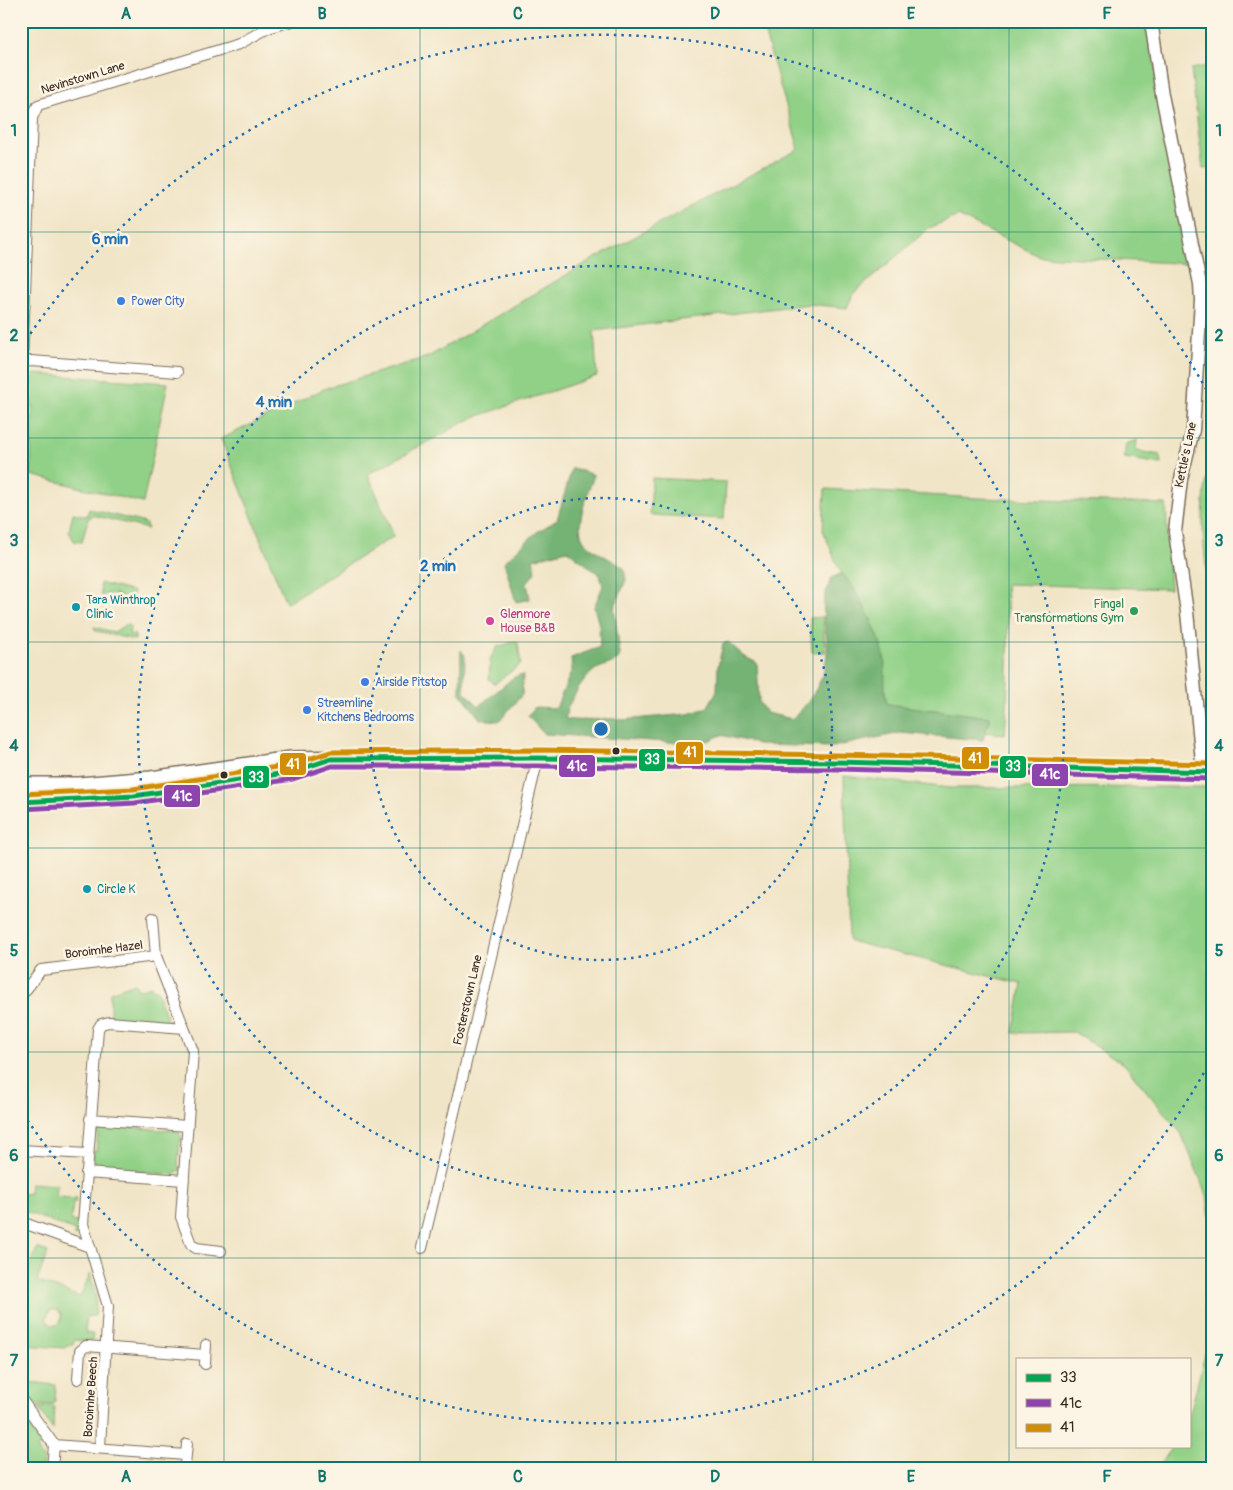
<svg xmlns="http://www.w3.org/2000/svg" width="1233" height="1490" viewBox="0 0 1233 1490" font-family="Pangolin,sans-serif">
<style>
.green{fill:#91d187;stroke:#667e52;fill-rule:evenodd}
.forest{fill:#74b374;stroke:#586e49}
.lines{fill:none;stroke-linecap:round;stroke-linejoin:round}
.minor-casing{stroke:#7b6b59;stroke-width:12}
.tertiary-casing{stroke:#7b6b59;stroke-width:15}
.secondary-casing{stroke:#7b6b59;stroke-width:18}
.minor{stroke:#fff;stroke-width:10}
.tertiary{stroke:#fff;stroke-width:12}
.secondary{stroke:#fff;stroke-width:15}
.bus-1-casing{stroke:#fcf5e5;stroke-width:9}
.bus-2-casing{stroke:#fcf5e5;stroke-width:9}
.bus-3-casing{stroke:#fcf5e5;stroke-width:9}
.bus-1{stroke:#00a651;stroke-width:5}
.bus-2{stroke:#8e44ad;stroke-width:5}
.bus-3{stroke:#d18d06;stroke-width:5}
.grid{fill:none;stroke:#0f766e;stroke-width:1;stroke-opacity:0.55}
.ring{fill:none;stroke:#1f6fb2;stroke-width:2.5;stroke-dasharray:2.5 5}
.shop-dot{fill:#3f7fe0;stroke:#fcf5e5;stroke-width:2}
.culture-dot{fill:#0f9aa8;stroke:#fcf5e5;stroke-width:2}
.leisure-dot{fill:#2e9e5b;stroke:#fcf5e5;stroke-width:2}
.hotel-dot{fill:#d1479c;stroke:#fcf5e5;stroke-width:2}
.bus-dot{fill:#3b2a1e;stroke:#fcf5e5;stroke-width:2}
.labels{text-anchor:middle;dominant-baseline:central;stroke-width:5;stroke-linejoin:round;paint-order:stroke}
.street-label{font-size:12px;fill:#3b2a1e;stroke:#fcf5e5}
.shop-label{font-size:12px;fill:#366cbe;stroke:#fcf5e5;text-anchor:start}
.culture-label{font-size:12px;fill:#0d838f;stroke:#fcf5e5;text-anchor:start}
.leisure-label{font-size:12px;fill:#27864d;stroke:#fcf5e5;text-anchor:end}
.hotel-label{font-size:12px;fill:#b23c85;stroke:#fcf5e5;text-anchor:start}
.centre{fill:#1f6fb2;stroke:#fcf5e5;stroke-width:2.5}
.ring-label{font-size:15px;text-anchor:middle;font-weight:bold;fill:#1f6fb2;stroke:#fcf5e5;stroke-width:5;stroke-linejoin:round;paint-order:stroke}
.line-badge{stroke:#fcf5e5;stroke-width:2}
.badge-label{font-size:14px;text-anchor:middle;font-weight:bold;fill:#fff}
.neatline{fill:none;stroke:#0f766e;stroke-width:2}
.grid-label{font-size:16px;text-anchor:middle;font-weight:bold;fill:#0f766e}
</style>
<rect width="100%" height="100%" fill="#fcf5e5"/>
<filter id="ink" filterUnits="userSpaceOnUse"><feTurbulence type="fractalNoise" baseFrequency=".02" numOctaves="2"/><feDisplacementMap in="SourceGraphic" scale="10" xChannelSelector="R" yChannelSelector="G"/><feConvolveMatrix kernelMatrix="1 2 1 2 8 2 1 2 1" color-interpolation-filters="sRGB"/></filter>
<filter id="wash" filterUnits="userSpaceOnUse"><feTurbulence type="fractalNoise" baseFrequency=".0096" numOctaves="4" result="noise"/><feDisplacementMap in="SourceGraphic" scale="20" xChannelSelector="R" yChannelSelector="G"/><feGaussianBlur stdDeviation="1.12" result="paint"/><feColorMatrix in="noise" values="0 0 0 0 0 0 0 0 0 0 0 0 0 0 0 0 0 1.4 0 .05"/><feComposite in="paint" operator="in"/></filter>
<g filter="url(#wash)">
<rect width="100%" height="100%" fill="#f1e5c7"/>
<path class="green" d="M761,21H1146L1195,264L1039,256L958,216L929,228L853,294L847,308L809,304L594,331L597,376L472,418L368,474L394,536L286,603L221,439L326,388L428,357L588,262L799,149Z
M1212,65V168L1203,169L1191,69Z
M33,374L168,383L143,503L31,475Z
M1137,440L1136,451L1160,455L1161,464L1124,458L1126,444Z
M1212,469V600C1205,563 1200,529 1205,491C1206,483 1207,475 1212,469Z
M652,478L726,482L724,519L650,515Z
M825,489L977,498L1166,504L1170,589L1006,584C1009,635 1009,684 1005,734L877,723L863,617L836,562L823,530Z
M89,509L145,523L148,529L93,515L88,519L82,542L74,541L69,531L73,513L87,516Z
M100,583L134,592L131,598L122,605L126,600C118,593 110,592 101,596Z
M823,617L825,652H812L810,618Z
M127,624L130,627L129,634L135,635V640L96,631L94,627L114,632Z
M514,642L518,643L521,664L494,684L489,679L490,659L497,647Z
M844,776L950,788L1212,787V1234L1207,1195L1181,1133L1124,1064L1074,1032L1013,1033L1022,984L849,941Z
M135,983L138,990L151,986L153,990L157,989L168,1022L110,1018V992Z
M101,1125L178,1131L183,1140H180L178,1166L181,1167L180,1171L173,1175L94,1167L93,1151H96L98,1134L95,1133V1129Z
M30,1183L57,1185L56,1196L73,1199L76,1197V1202H73L71,1221L79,1222V1236H74L75,1231L24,1211L21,1217V1193L29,1194Z
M37,1248L48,1252L37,1281L80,1297L90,1274L96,1295L95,1316H87L85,1333L93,1334L92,1341L74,1340L73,1345H66L65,1348L21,1345V1289ZM50,1310H57L61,1313V1321L57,1325H51L46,1319Z
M1212,1327V1469H1156L1174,1446H1189V1417Z
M21,1381L56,1385L55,1403L37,1406L21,1387Z
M53,1405L54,1407L53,1430L38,1408Z
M24,1418L33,1422L44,1443L37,1448L43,1459L42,1469H21V1419Z"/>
<path class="forest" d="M572,468L594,475C589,491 572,528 585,542C595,552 612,560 624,568L626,580L614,608L620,654L618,660C611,664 603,666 596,669C586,675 563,708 566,719C585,723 603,716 622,720L688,714L707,708L717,691L718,666L723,644L728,642L745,657L757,663L759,702L766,713L792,719C814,700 830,670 827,640C826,627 822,613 824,601C825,593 829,585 831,578L842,573C859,593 879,631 884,657C886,672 883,689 887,704L990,717L983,740L900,733L832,747L762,745L721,735L708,741L683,743L544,734L528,716L535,707L556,708L572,670L571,658L600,647L599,625L594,607L603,586L600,575L567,550L533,559L536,571L527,583L530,599L516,602L504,562L537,532L557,520Z
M461,650L465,656L464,691L479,706L514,677L523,675L522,695L499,721L480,719L460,692Z"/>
</g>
<g filter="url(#ink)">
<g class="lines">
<g class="minor-casing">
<path id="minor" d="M21,362L31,361L177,372
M21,390L32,118L38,105L239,44L268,28L292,21
M153,918L156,956L193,1051L181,1217L191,1244L196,1248L221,1251
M21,996L41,970L156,956
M90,1119L188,1126
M21,1150L87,1154
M86,1173L184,1180
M21,1222L90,1247
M422,1248L538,758
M205,1364L206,1345
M78,1379L80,1351L86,1346L205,1355
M21,1399L54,1445L186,1455
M100,1447L108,1306L83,1224L98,1029L101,1024L109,1022L184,1028
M185,1465L187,1444
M52,1469L54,1445"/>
</g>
<g class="tertiary-casing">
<path id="tertiary" d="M1151,21L1162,95L1200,284L1201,300L1193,430L1181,479L1175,532L1187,612L1203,771"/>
</g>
<g class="secondary-casing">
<path id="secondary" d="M21,785H79L151,779L291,759L421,757L1010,765L1212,772
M21,802C93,803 164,793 234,780C263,775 291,772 320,763"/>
</g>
<use href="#minor" class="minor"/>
<use href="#tertiary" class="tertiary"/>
<use href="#secondary" class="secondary"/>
<g class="bus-1-casing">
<path id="bus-1" d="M21,802L134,796L292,772L331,759L538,758L838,762L1212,772"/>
</g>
<g class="bus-2-casing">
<path id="bus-2" d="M21,809L135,803L293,779L332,766H538L838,769L1212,779"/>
</g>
<g class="bus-3-casing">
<path id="bus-3" d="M21,794L133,789L290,765L331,752L538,750L838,755L1212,764"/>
</g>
<use href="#bus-1" class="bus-1"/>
<use href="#bus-2" class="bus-2"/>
<use href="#bus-3" class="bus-3"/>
</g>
</g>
<path class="grid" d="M224,21V1469M420,21V1469M616,21V1469M813,21V1469M1009,21V1469M21,232H1212M21,438H1212M21,642H1212M21,848H1212M21,1052H1212M21,1258H1212"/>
<g class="ring">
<circle cx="601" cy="729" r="231"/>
<circle cx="601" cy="729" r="463"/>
<path d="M1211 1060A694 694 0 0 1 22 1112M22 346A694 694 0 0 1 1211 398"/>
</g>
<g class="shop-dot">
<circle cx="121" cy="301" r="5"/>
<circle cx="365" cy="682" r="5"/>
<circle cx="307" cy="710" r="5"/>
</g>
<g class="culture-dot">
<circle cx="76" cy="607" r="5"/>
<circle cx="87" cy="889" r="5"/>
</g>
<circle class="leisure-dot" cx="1134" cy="611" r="5"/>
<circle class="hotel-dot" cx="490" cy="621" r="5"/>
<g class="bus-dot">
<circle cx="616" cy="751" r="4.5"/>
<circle cx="224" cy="775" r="4.5"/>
</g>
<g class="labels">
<g class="street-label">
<text transform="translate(83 78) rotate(-17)">Nevinstown Lane</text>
<text transform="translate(1186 455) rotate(-78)">Kettle's Lane</text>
<text transform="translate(104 950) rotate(-7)">Boroimhe Hazel</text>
<text transform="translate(468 1000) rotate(-77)">Fosterstown Lane</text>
<text transform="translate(91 1397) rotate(-86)">Boroimhe Beech</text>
</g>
<g class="shop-label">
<text x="131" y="301">Power City</text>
<text x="375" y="682">Airside Pitstop</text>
<text x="317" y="703">Streamline<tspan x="317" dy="14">Kitchens Bedrooms</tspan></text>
</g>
<g class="culture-label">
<text x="86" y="600">Tara Winthrop<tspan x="86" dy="14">Clinic</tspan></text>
<text x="97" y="889">Circle K</text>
</g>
<g class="leisure-label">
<text x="1124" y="604">Fingal<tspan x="1124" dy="14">Transformations Gym</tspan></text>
</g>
<g class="hotel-label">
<text x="500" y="614">Glenmore<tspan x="500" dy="14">House B&amp;B</tspan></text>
</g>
</g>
<circle cx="601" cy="729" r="8" class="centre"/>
<g class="ring-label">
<text x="110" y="244">6 min</text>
<text x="274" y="407">4 min</text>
<text x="438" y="571">2 min</text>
</g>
<g class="line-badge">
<rect x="675" y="741" width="29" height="24" rx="5" fill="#d18d06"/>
<rect x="961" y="746" width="29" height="24" rx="5" fill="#d18d06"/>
<rect x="638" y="748" width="28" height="24" rx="5" fill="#00a651"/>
<rect x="279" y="752" width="28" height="24" rx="5" fill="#d18d06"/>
<rect x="558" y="754" width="38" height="24" rx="5" fill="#8e44ad"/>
<rect x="999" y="755" width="28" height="24" rx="5" fill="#00a651"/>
<rect x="1031" y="763" width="38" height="24" rx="5" fill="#8e44ad"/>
<rect x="242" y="765" width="28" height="24" rx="5" fill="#00a651"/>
<rect x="163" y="784" width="38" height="24" rx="5" fill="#8e44ad"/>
</g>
<g class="badge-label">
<text x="690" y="757">41</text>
<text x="975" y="763">41</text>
<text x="652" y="764">33</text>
<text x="293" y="769">41</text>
<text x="577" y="771">41c</text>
<text x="1013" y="771">33</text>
<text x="1050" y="779">41c</text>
<text x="256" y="782">33</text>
<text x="182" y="801">41c</text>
</g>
<rect width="1233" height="1490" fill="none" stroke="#fcf5e5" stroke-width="55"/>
<rect x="1016" y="1358" width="175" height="90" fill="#fcf5e5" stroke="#afa495"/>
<rect x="1026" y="1374" width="25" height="8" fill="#00a651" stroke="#afa495"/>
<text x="1060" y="1382" font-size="15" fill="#3b2a1e">33</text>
<rect x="1026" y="1399" width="25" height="8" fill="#8e44ad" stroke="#afa495"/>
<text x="1060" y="1408" font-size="15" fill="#3b2a1e">41c</text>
<rect x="1026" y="1424" width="25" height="8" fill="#d18d06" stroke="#afa495"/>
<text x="1060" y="1432" font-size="15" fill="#3b2a1e">41</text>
<rect x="28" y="28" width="1178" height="1434" class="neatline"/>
<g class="grid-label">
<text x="126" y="19">A</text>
<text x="322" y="19">B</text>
<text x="518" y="19">C</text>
<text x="715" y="19">D</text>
<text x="911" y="19">E</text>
<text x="1107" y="19">F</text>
<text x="14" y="136">1</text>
<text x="1219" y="136">1</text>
<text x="14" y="341">2</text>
<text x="1219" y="341">2</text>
<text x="14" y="546">3</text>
<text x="1219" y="546">3</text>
<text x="14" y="751">4</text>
<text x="1219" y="751">4</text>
<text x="14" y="956">5</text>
<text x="1219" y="956">5</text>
<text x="14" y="1161">6</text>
<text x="1219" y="1161">6</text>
<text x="14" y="1366">7</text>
<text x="1219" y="1366">7</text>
<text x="126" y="1482">A</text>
<text x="322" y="1482">B</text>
<text x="518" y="1482">C</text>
<text x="715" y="1482">D</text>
<text x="911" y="1482">E</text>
<text x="1107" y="1482">F</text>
</g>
</svg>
